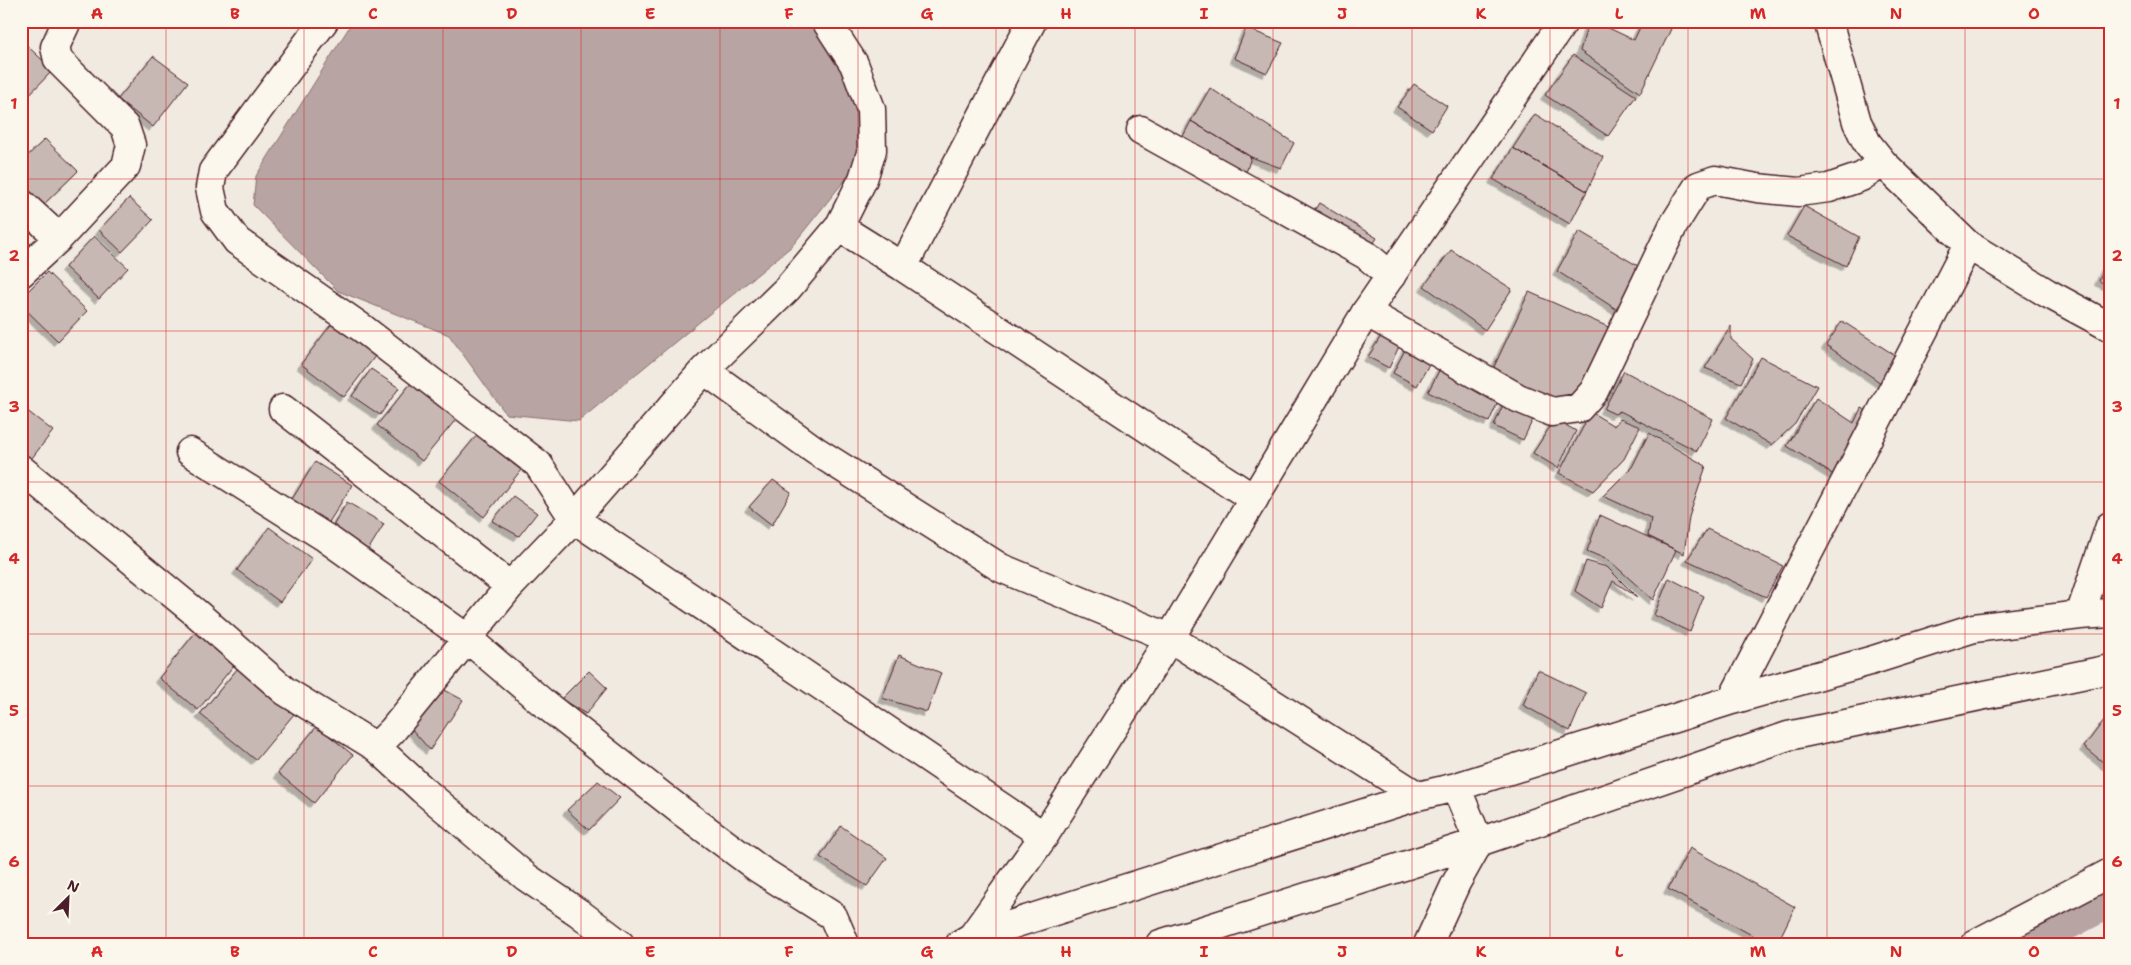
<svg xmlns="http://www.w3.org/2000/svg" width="2131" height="965" viewBox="0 0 2131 965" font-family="'Shantell Sans',sans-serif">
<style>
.water{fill:#b8a4a2;stroke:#8c6f72}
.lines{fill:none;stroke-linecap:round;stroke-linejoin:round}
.canal{stroke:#b8a4a2;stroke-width:36}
.building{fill:#c8b8b3;stroke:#4a1f2b;filter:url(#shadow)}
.street-casing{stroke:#4a1f2b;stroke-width:31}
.secondary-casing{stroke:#4a1f2b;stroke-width:31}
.street{stroke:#fbf7ec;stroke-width:28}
.secondary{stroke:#fbf7ec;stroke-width:28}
.grid{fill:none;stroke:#d62828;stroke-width:1;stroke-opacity:0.55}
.neatline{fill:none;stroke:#d62828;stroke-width:2}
.grid-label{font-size:16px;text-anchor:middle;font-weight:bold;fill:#d62828}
</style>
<defs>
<filter id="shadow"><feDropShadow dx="-4.5" dy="4.5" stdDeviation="0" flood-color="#0004"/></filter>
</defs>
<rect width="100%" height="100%" fill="#f0eae0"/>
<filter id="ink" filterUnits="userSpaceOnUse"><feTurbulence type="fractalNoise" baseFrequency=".02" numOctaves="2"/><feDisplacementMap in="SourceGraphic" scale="10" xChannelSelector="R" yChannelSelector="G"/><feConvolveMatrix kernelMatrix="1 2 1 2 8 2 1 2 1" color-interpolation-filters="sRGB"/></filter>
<g filter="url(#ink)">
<path class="water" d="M353,21H803L816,31L858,96L861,160L792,246L579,421L506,414L449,335L338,291L253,205L256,176Z"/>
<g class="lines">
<path class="canal" d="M2025,944L2110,899"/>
</g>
<path class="building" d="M1589,21H1594L1634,40L1643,21H1658L1671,29L1640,93L1580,51Z
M1246,28L1283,43L1267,73L1234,58Z
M21,40L53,70L21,103Z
M1573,55L1636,96L1608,136L1545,95Z
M153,56L188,82L153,127L118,99Z
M1414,84L1447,106L1432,130L1397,107Z
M1210,88L1294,143L1281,168L1251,157L1191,121Z
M1535,114L1603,157L1587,191L1513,148Z
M1191,121L1251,157L1244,179L1180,142Z
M45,139L78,171L40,208L21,189V162Z
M1513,148L1587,191L1570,224L1493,179Z
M129,198L153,220L122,252L99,230Z
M1319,203L1377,238L1366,255L1308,220Z
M1804,206L1859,237L1846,266L1787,236Z
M1579,231L1638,266L1619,311L1557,271Z
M94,236L128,268L99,299L65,267Z
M1451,250L1512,289L1485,330L1424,286Z
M2110,256V286L2099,281Z
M47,272L87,311L58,341L21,305V298Z
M1529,292L1613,329L1569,405L1492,371Z
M1842,321L1896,356L1881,383L1826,345Z
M333,322L376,355L344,397L301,364Z
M1731,326V339L1753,359L1741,383L1705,368Z
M1384,331L1402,340L1389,368L1368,357Z
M1408,344L1433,357L1417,386L1393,373Z
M1761,357L1817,386L1795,424L1772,445L1726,418Z
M1443,363L1501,395L1489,422L1428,392Z
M371,369L399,388L380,415L352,396Z
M1624,371L1713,419L1697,451L1620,411L1615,414L1604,409Z
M412,382L457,418L422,461L377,425Z
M1506,397L1537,411L1523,440L1494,426Z
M1816,398L1854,423L1861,408L1869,412L1834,475L1787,446Z
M21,406L53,431L28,463L21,458Z
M1591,412L1614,426L1620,419L1640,427L1624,459L1593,491L1559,473Z
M1555,419L1576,431L1558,468L1533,453Z
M1649,433L1706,466L1689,517L1684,554L1648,536L1651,518L1603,496L1632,467Z
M477,435L521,470L484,517L439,481Z
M315,462L352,485L323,532L286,509Z
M773,480L791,492L772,525L749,507Z
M513,496L537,513L519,536L492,521Z
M347,502L384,524L362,560L326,538Z
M1600,515L1676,550L1653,600L1610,561L1587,551Z
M269,527L312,559L280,602L237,570Z
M1707,529L1783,566L1766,597L1687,560Z
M1586,561L1607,567L1637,597L1613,581L1601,608L1575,591Z
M1669,578L1704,596L1690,632L1654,615Z
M199,628L238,660L198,710L159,678Z
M899,655L941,673L927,712L882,698Z
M238,668L294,714L256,760L200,714Z
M1538,670L1586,693L1570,731L1523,705Z
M589,671L607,688L586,714L561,699Z
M441,688L463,700L430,750L409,726Z
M2104,720L2110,725V764L2108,766L2084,747Z
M317,726L353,755L314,803L278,773Z
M598,781L620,798L589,830L567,810Z
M841,826L887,858L867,886L820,857Z
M1690,848L1795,907L1777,944H1768L1668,889Z"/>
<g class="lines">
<g class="street-casing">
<path id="street" d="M324,21L213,171L210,188L215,211L237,241L362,328L538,464L574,519L1044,836
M1828,21L1857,122L1867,143L1883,163L1968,245L2047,293L2110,327
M1141,130L1366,255L1391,276
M21,203L59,238
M839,227L903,267L1254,499
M903,267L1032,21
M21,273L59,238L126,166L131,145L125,127L58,60L55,47L67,21
M1366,312L1518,398L1552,412L1579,408L1594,391L1673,226L1698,186L1715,180L1757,188L1798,192L1829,188L1861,177L1883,163
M704,370L816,451L1001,568L1170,638L1418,796
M283,409L510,586
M190,452L326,538L468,639L542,702L681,811L759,869L833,916L845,944
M21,469L196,613L285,691L376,747L423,790L526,877L579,913L620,944
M2080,615L2110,526
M1732,700L1968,245
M376,747L392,731L510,586L574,519L704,370L787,289L839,227L863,179L872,150L871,109L854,64L826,21
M960,944L972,937L1418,796L1456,787L1732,700L1870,661L1974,628L2080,615L2110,613
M1160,944L1479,842L1788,736L2110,669
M1428,944L1456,883L1479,842L1456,787
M1975,944L2110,873"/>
</g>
<g class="secondary-casing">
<path id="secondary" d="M972,944V937L1044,836L1170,638L1366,312L1564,21"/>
</g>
<use href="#street" class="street"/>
<use href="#secondary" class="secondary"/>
</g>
</g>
<path class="grid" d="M166,21V944M304,21V944M443,21V944M581,21V944M720,21V944M858,21V944M996,21V944M1135,21V944M1273,21V944M1412,21V944M1550,21V944M1688,21V944M1827,21V944M1965,21V944M21,179H2110M21,331H2110M21,482H2110M21,634H2110M21,786H2110"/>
<rect width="2131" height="965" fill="none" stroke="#fbf7ec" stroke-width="55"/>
<g transform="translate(68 898) rotate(24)" stroke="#fbf7ec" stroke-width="4" paint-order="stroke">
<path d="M0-4L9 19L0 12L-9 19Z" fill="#4a1f2b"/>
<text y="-8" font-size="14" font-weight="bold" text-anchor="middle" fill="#4a1f2b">N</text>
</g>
<rect x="28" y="28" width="2076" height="910" class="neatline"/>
<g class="grid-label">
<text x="97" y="19">A</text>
<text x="235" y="19">B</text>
<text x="373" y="19">C</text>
<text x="512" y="19">D</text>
<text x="650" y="19">E</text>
<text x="789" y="19">F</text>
<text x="927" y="19">G</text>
<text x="1066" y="19">H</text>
<text x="1204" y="19">I</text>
<text x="1342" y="19">J</text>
<text x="1481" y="19">K</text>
<text x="1619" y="19">L</text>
<text x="1758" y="19">M</text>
<text x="1896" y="19">N</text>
<text x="2034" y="19">O</text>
<text x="14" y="109">1</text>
<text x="2117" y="109">1</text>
<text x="14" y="261">2</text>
<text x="2117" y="261">2</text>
<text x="14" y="412">3</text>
<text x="2117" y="412">3</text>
<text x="14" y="564">4</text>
<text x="2117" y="564">4</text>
<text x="14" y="716">5</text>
<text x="2117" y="716">5</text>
<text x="14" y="867">6</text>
<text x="2117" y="867">6</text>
<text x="97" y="957">A</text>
<text x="235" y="957">B</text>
<text x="373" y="957">C</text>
<text x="512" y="957">D</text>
<text x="650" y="957">E</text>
<text x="789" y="957">F</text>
<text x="927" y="957">G</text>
<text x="1066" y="957">H</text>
<text x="1204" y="957">I</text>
<text x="1342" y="957">J</text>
<text x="1481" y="957">K</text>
<text x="1619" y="957">L</text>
<text x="1758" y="957">M</text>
<text x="1896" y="957">N</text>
<text x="2034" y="957">O</text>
</g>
</svg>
